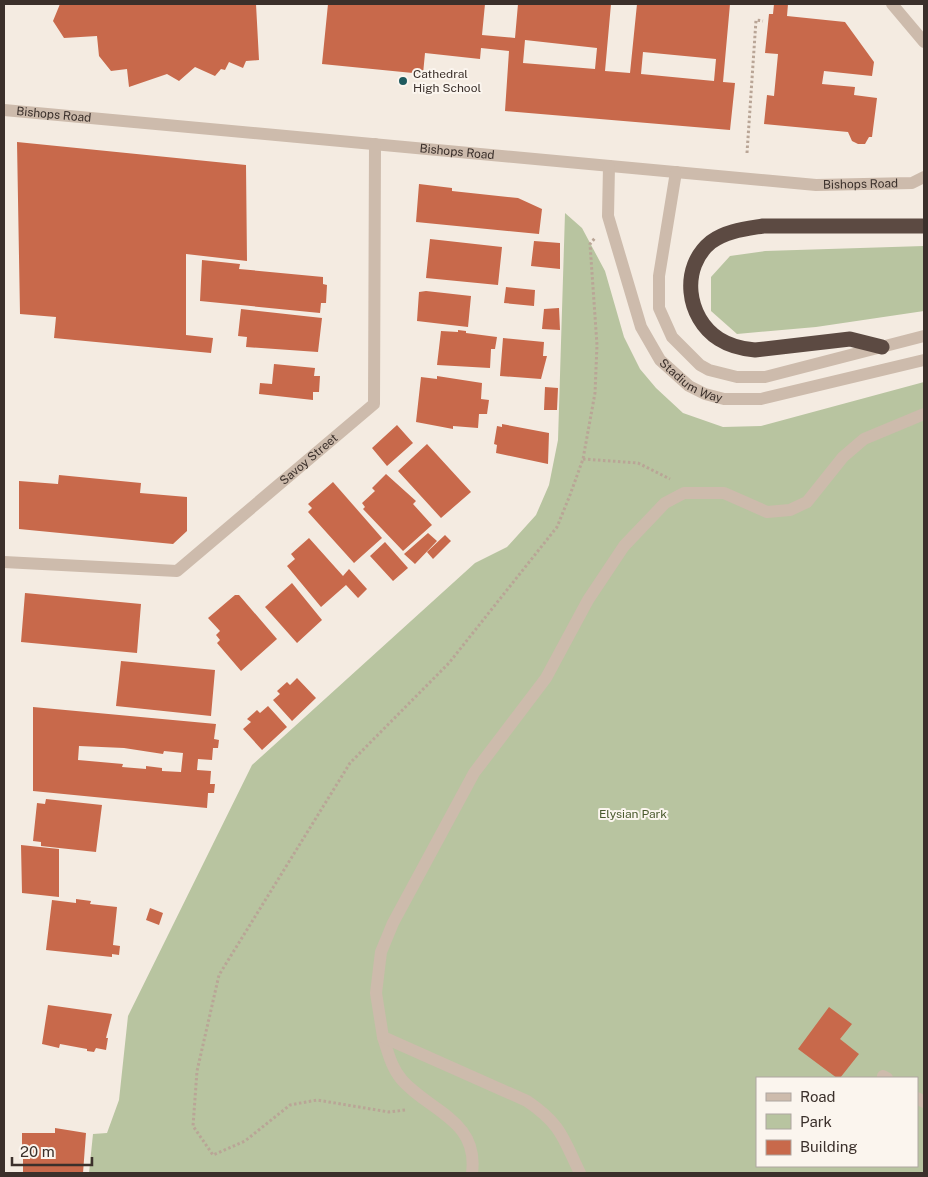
<svg xmlns="http://www.w3.org/2000/svg" width="928" height="1177" viewBox="0 0 928 1177" font-family="'Public Sans',sans-serif">
<style>
.green{fill:#b8c4a0;fill-rule:evenodd}
.building{fill:#c8694b;fill-rule:evenodd}
.lines{fill:none;stroke-linecap:round;stroke-linejoin:round}
.path{stroke:#b9a596;stroke-width:3;stroke-dasharray:2.5 2.5;stroke-linecap:butt}
.minor{stroke:#cdbbac;stroke-width:12}
.highway{stroke:#5c4a42;stroke-width:15}
.poi-dot{fill:#1f5a5e;stroke:#fbf5ee;stroke-width:2}
.labels{text-anchor:middle;dominant-baseline:central;stroke-width:4;stroke-linejoin:round;paint-order:stroke}
.poi-label{font-size:12px;fill:#3b302b;stroke:#fbf5ee;text-anchor:start}
.street-label{font-size:12px;fill:#3b302b;stroke:#fbf5ee}
.park-label{font-size:12px;fill:#4a5a2e;stroke:#fbf5ee}
</style>
<rect width="100%" height="100%" fill="#f4ebe1"/>
<path class="green" d="M565,213L582,228L605,271L624,337L640,369L656,388L683,413L723,427L761,426L924,382V1173H89L93,1134L107,1133L119,1100L128,1016L252,765L475,563L507,547L536,515L549,485L558,440ZM757,1078H917V1166H757Z
M924,246V311L816,327L737,334L711,311V277L730,256L765,251Z"/>
<path class="building" d="M60,4H256L259,60L246,61L243,68L229,62L225,70L221,69L215,76L195,67L179,81L167,74L129,87L127,69L111,71L99,56L97,36L64,38L53,21Z
M328,4H485L482,35L515,38L518,4H611L605,71L630,73L637,4H730L723,82L735,83L730,130L505,111L509,51L481,48L480,59L425,53L423,74L322,64ZM525,40L597,48L595,69L523,63ZM643,52L716,59L714,81L641,74Z
M774,4H788L787,16L845,22L874,62L872,76L824,71L822,84L855,87L854,95L877,98L872,137H869L865,144H858L852,141L848,132L764,124L767,95L774,96L778,54L765,53L769,14H773Z
M17,142L246,165L247,261L186,254V335L213,338L211,353L54,338L56,317L20,314Z
M419,184L452,188V191L518,198L542,209L539,234L416,222Z
M430,239L502,247L498,285L426,278Z
M534,241L560,243V269L531,266Z
M202,260L240,264L239,269L323,277V284L327,285L326,303H321L320,313L200,301Z
M506,287L535,290L534,306L504,303Z
M426,291L471,296L468,327L417,321L419,292Z
M559,308L560,330L542,329L544,309Z
M241,309L322,318L318,352L246,347L247,337L238,336Z
M458,330L466,331V333L497,337L495,349H491L490,368L437,365L441,331L458,332Z
M503,338L544,342L543,356H547L541,379L500,376Z
M274,364L315,368L314,376H320L319,392H313V400L259,394L260,383L272,384Z
M437,376L482,383L481,399L489,400L487,414H479L478,428L453,426V429L416,422L421,377L437,379Z
M545,387L558,388L557,410H544Z
M502,424L549,433L548,464L496,453L497,445L494,444L497,426L502,427Z
M397,425L413,443L387,466L372,448Z
M427,444L471,492L441,518L398,471Z
M386,474L416,501L413,504L432,525L403,551L363,509L365,507L362,503L375,491L372,488Z
M59,475L141,483L140,493L187,497V531L173,544L19,529V481L58,484Z
M333,482L382,538L354,563L308,512L312,508L308,504Z
M428,533L437,541L415,564L404,554Z
M445,535L451,541L433,559L427,552Z
M309,538L343,576L349,569L367,589L358,598L346,585L321,607L287,566L295,559L291,554Z
M385,542L408,568L393,581L370,556Z
M292,583L322,620L297,643L265,607Z
M25,593L141,604L137,653L21,642Z
M235,595H239L277,639L241,671L217,643L220,640L216,635L220,631L208,618Z
M121,661L215,670L211,716L116,706Z
M297,678L316,698L292,721L273,700L280,694L277,691L287,682L290,685Z
M268,706L287,727L262,750L243,729L251,722L247,719L257,710L260,713Z
M33,707L216,724L214,739L219,740L218,748H213L212,760L198,759L197,770L211,771L210,784H215L214,793H208L207,808L33,791ZM79,746L124,748L163,754L164,751L183,753L181,772L162,771V768L146,766V769L122,767L123,764L78,760Z
M46,799L102,805L96,852L41,846V842L33,841L37,803L45,804Z
M21,845L59,849V897L22,893Z
M76,899L91,901L90,904L117,907L113,945L120,946L119,955L112,954V957L46,950L52,900L76,903Z
M150,908L163,913L159,925L146,920Z
M48,1005L112,1014L106,1038H108L106,1050L96,1048L94,1052L87,1051V1049L60,1044L59,1048L42,1044Z
M829,1007L852,1024L840,1039L859,1054L840,1078H837L798,1049Z
M55,1128L86,1133L83,1173H23V1159L27,1154H22V1133H55Z"/>
<g class="lines">
<path class="path" d="M747,153L756,20L763,21
M583,459L638,463L670,479
M405,1110L389,1112L317,1100L290,1105L245,1141L213,1155L193,1126L197,1071L219,975L350,763L449,663L557,527L570,495L583,459L595,393L597,345L590,244L595,238"/>
<g class="minor">
<path d="M892,4L924,42"/>
<path id="s1" d="M4,110L816,185L912,183L924,177"/>
<path id="s2" d="M609,166L608,216L641,327L660,360L689,386L705,394L724,399H761L924,360"/>
<path d="M676,172L659,276V308L672,337L700,365L709,370L737,377H765L924,336"/>
<path id="s3" d="M4,562L177,571L374,404L375,144"/>
<path d="M383,1037C388,1052 391,1067 402,1080C429,1111 479,1120 472,1173"/>
<path d="M883,1076L887,1078"/>
<path d="M917,1098L924,1102"/>
<path d="M580,1173C563,1138 561,1124 527,1101L383,1037L376,993L381,952L393,923L474,773L546,678L588,600L624,546L665,503L684,493H724L767,512L790,510L807,502L843,457L864,439L924,414"/>
</g>
<path class="highway" d="M882,347L850,339L755,350C742,349 730,346 719,339C686,318 680,267 711,242C726,231 745,229 763,226H924"/>
</g>
<circle class="poi-dot" cx="403" cy="81" r="5"/>
<g class="labels">
<g class="poi-label">
<text x="413" y="74">Cathedral<tspan x="413" dy="14">High School</tspan></text>
</g>
<g class="street-label">
<text stroke="none"><textPath href="#s1" startOffset="50">Bishops Road</textPath></text>
<text stroke="none"><textPath href="#s1" startOffset="455">Bishops Road</textPath></text>
<text stroke="none"><textPath href="#s1" startOffset="860">Bishops Road</textPath></text>
<text stroke="none"><textPath href="#s2" startOffset="242">Stadium Way</textPath></text>
<text stroke="none"><textPath href="#s3" startOffset="346">Savoy Street</textPath></text>
</g>
<g class="park-label">
<text x="633" y="814">Elysian Park</text>
</g>
</g>
<rect width="928" height="1177" fill="none" stroke="#3b302b" stroke-width="10"/>
<rect x="756" y="1077" width="162" height="90" fill="#fbf5ee" stroke="#aea6a0"/>
<rect x="766" y="1093" width="25" height="8" fill="#cdbbac" stroke="#aea6a0"/>
<text x="800" y="1102" font-size="15" fill="#3b302b">Road</text>
<rect x="766" y="1114" width="25" height="15" fill="#b8c4a0" stroke="#aea6a0"/>
<text x="800" y="1127" font-size="15" fill="#3b302b">Park</text>
<rect x="766" y="1140" width="25" height="15" fill="#c8694b" stroke="#aea6a0"/>
<text x="800" y="1152" font-size="15" fill="#3b302b">Building</text>
<path d="M12 1157v8h80v-8" fill="none" stroke="#3b302b" stroke-width="2.5"/>
<text x="20" y="1157" font-size="15" fill="#3b302b" stroke="#fbf5ee" stroke-width="4" paint-order="stroke">20 m</text>
</svg>
